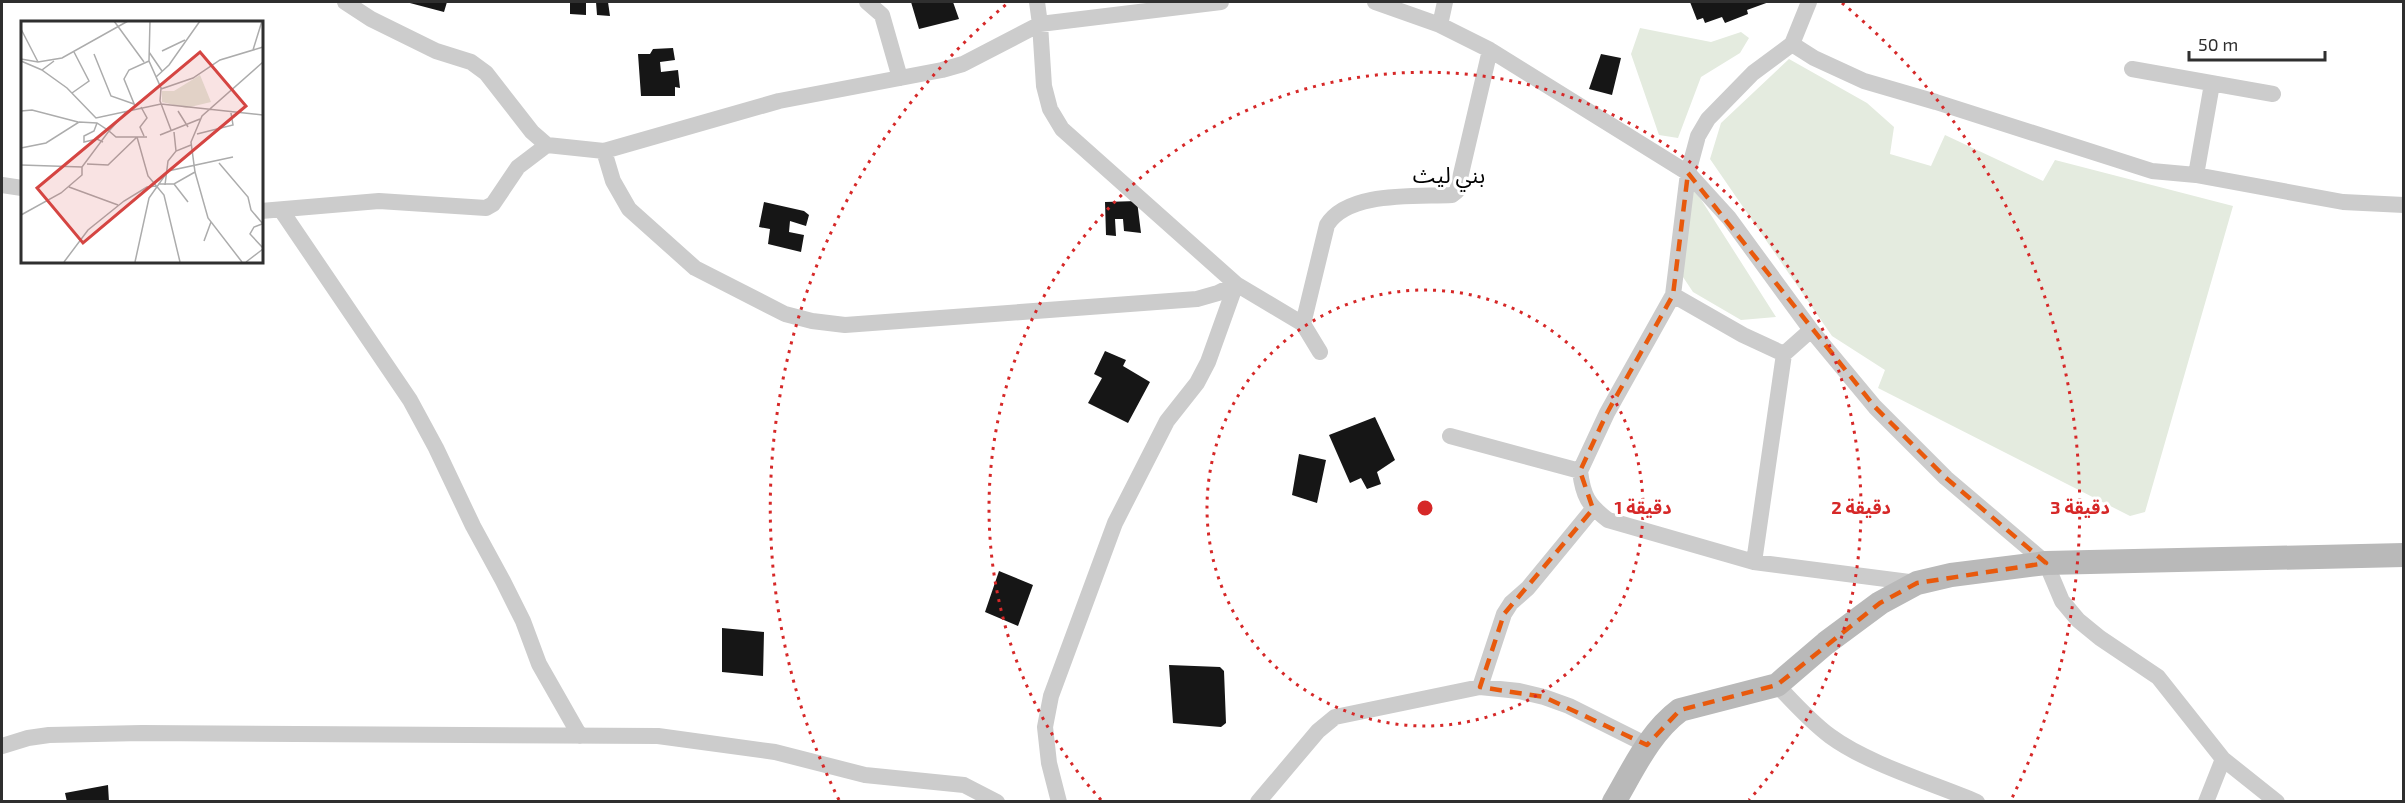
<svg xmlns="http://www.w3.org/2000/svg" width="2405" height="803" viewBox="0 0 2405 803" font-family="'Exo 2','Noto Sans Arabic',sans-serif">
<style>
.green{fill:#e4ebdf}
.building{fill:#161616}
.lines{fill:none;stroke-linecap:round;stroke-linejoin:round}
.street{stroke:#ccc;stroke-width:16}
.secondary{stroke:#b9b9b9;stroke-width:24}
.marked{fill:none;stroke:#e8590c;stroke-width:4.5;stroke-dasharray:12 8;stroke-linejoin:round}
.ring{fill:none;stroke:#d62828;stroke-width:3;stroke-dasharray:3 6}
.labels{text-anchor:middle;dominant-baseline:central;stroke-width:6;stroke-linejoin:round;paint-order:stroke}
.quarter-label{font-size:22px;fill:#000;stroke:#fff}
.inset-road{fill:none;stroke:#acacac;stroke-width:1.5}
.view{fill:#d54542;fill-opacity:0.15;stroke:#d54542;stroke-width:3}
.inset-edge{fill:none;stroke:#2f2f2f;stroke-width:3}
.centre{fill:#d62828;stroke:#fff;stroke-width:3}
.ring-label{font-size:18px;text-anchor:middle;font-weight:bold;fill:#d62828;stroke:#fff;stroke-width:6;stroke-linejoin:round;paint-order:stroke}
</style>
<rect width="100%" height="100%" fill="#fff"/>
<path class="green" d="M1640,28L1711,42L1741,32L1749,38L1740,53L1701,77L1678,138L1659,135L1631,54Z
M1789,59L1867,103L1894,127L1890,154L1931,166L1945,135L2043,181L2055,160L2233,206L2145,512L2130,516L1878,388L1885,370L1832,336L1710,159L1721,123Z
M1688,179L1776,317L1741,320L1693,292L1681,274Z"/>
<path class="building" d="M406,2H447L444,12Z
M570,2H586V15L570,14Z
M596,2H608L610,16L597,15Z
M911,2H953L959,19L919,29Z
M1690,2H1769L1747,10L1748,14L1725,23L1722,17L1705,23L1703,18L1697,20Z
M673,48L675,60L660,62L661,72L678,70L680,88L675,87V96H641L638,54H650L653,49Z
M1601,54L1621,58L1612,95L1589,89Z
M1137,201L1141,233L1124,231L1123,219H1115L1116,236L1106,235L1105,202Z
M764,202L804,211L809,215L806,226L790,221L789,232L804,235L801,252L768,244L770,229L759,227Z
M1105,351L1126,360L1123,366L1150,382L1128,423L1088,403L1102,378L1094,374Z
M1375,417L1395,460L1377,472L1381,484L1367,489L1361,478L1350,483L1329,435Z
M1299,454L1326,460L1317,503L1292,495Z
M999,571L1033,585L1018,626L985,612Z
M722,628L764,632L763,676L722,672Z
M1169,665L1220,667L1224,671L1226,723L1221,727L1173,723Z
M108,785L109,802H67L65,793Z"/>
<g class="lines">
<path class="street" d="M345,2L371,19L436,51L471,62L486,73L532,132L547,145L604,151L779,101L942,70L963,64L1040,24L1037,2
M867,2L882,15L900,78
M1375,2L1440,25L1490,50L1688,173L1729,218L1811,330L1875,407L1946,478L2046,563L2062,601L2078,620L2100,638L2158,677L2223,759L2277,802
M1440,25L1445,2
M1792,44L1814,58L1864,81L1936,102L2152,171L2196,175L2343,202L2404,205
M2132,69L2273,94
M604,151L613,181L629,209L695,268L785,314L812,321L845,325L1197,299L1218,293L1236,284L1303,324L1320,352
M2196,175L2212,84
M2,185L22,188
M281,210L410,400L436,448L473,526L503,581L523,621L539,664L580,736
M261,211L379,201L486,208L493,204L518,167L547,145
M1673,295L1743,335L1784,354L1811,330
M1303,324L1327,225C1348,191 1416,197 1452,195L1457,191L1490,50
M1450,436L1580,471C1583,496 1588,505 1608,520L1754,562L1917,583
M1580,471L1607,413L1673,295L1688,173L1698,136L1708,119L1753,73L1792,44L1809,2
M1754,562L1784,354
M1777,685C1794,703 1810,721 1830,736C1868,764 1932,783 1977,802
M1480,687L1504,614L1511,603L1528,588L1593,509
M2,746L28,738L49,735L142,733L658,736L775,752L865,775L964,785L997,802
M1059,802L1049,763L1045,727L1051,696L1115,523L1167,421L1197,383L1208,362L1236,284L1062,129L1050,109L1044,86L1040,24L1221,2
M1258,802L1318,731L1335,717L1480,687L1519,691L1544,697L1569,706L1647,745
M2206,802L2223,759"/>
<path class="secondary" d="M1614,802C1633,770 1649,733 1680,710L1777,685L1826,643L1880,603L1917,583L1951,575L2046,563L2404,555"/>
</g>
<path class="marked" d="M1688,173L1875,407L1946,478L2046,563L1917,583L1880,603L1777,685L1680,710L1647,745L1544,697L1480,687L1504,614L1593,509L1580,471L1607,413L1673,295Z"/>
<g class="ring">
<circle cx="1425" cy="508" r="218"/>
<path d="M1101 800A436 436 0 1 1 1749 800"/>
<path d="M839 800A655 655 0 0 1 1008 3M1842 3A655 655 0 0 1 2011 800"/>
</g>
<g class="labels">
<g class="quarter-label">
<text x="1449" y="174">بني ليث</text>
</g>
</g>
<g transform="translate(21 21)">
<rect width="242" height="242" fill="#fff"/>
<path d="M179,54L190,81L165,87L141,81V70H153Z" fill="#e4ebdf"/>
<path class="inset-road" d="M93,0L123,41M129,0L128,40L140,67L139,80L150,109M0,8L17,41M232,29L241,0M141,30L164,19M128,31L141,50M73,33L90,75L113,83M0,38L17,41L41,37L107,0M0,40L21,49M33,40L21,49L46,67L75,97L140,83L242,94M135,56L148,44L179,0M140,68L172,57L199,39L242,26M51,72L68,60L53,31M114,85L103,58L108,49L128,40M120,86L126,97L119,106L123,115M0,90L11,89L57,101M157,90L167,106M105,91L88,110L95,116H116L127,155L143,174L159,241M76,102L73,110L63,115V121L76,118L82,121M153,111L155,130M176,113L212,104L210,92M139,114L179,98M0,127L25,122L58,101L76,102L88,110L61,146L0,144M198,142L227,176L230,189L242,203M66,143L87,144L116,116H126M137,163H153L174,151M153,163L167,181M144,164L147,140L155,130L170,124M48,166L97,184M0,194L40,172L61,154V146M241,203L233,206L229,213L242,227M183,220L190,201M43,241L67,209L103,180L126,166L135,165M114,241L128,177L147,150L212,136M221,241L187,197L174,151L170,121L181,95L242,41M225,241L242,228"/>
<path class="view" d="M179,31L225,85L62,222L16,167Z"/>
<rect width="242" height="242" class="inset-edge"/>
</g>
<circle cx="1425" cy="508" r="9" class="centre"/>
<g class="ring-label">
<text x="1643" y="514">1 دقيقة</text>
<text x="1861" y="514">2 دقيقة</text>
<text x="2080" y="514">3 دقيقة</text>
</g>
<rect width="2405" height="803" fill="none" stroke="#2f2f2f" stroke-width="6"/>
<path d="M2189 51v9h136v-9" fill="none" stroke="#2f2f2f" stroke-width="3"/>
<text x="2198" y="51" font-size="18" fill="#2f2f2f" stroke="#ffffff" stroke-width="4.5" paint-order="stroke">50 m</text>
</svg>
